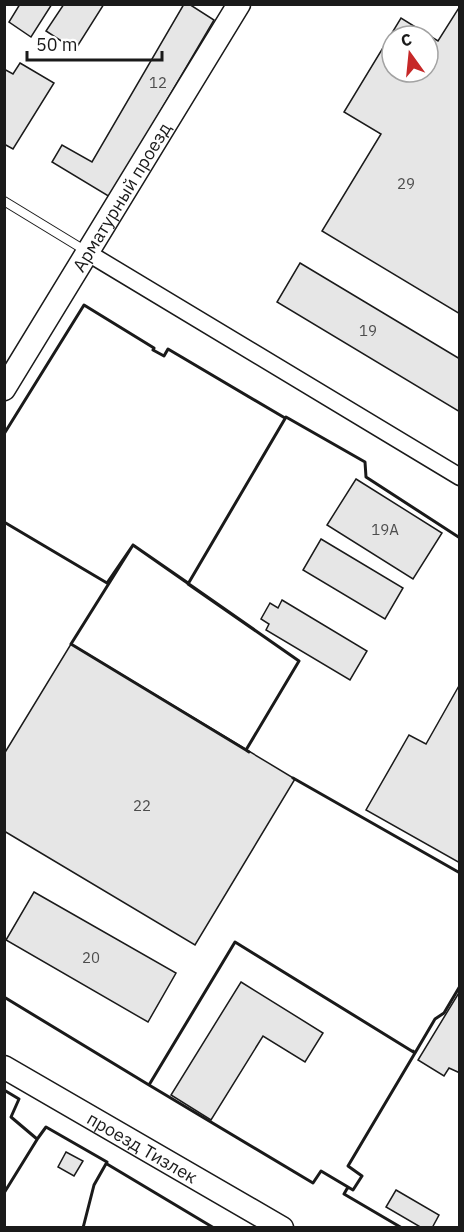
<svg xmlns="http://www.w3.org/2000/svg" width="464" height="1232" viewBox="0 0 464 1232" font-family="'IBM Plex Sans',sans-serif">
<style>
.building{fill:#e6e6e6;stroke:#1a1a1a;stroke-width:1.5;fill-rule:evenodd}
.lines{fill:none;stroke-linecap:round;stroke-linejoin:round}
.lane-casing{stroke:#1a1a1a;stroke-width:10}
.street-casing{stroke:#1a1a1a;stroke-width:19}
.secondary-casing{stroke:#1a1a1a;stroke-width:25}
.lane{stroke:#fff;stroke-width:8}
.street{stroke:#fff;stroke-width:16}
.secondary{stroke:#fff;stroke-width:22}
.wall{stroke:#1a1a1a;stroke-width:3}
.labels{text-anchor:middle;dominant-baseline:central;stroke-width:4.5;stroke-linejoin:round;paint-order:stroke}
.number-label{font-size:15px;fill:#4d4d4d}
.street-label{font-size:18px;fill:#1a1a1a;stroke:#fff}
</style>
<rect width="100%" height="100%" fill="#fff"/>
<path class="building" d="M20,4H52L31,37L9,22Z
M64,4H104L75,50L46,31Z
M184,4H189L214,20L110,197L52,162L62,145L92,162Z
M460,6V314L322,231L381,134L344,112L401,18L438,41ZM392,36H428V72H392Z
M20,63L54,83L13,149L4,144V69L13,74Z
M300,263L460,359V412L277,302Z
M356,479L442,533L413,579L327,525Z
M321,539L403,588L385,619L303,570Z
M282,600L367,651L350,680L266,630L269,624L261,619L270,603L278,608Z
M71,644L295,779L195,945L4,831V754Z
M460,684V863L366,810L409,735L426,744Z
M34,892L176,973L148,1022L6,940Z
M241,982L323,1033L305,1062L263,1036L211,1120L171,1095Z
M460,991V1073L449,1068L444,1076L418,1060Z
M66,1152L83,1161L74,1176L58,1167Z
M396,1190L439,1215L432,1228H422L386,1207Z"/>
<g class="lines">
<g class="lane-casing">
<path id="lane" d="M4,201L86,251"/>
</g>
<g class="street-casing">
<path id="street" d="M88,253L460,477"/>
</g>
<g class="secondary-casing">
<g id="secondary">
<path id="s1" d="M4,389L239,4"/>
<path id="s2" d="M4,1067L282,1228"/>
</g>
</g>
<use href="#lane" class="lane"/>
<use href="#street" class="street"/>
<use href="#secondary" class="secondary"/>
<path class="wall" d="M4,434L84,305L154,348L153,350L164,356L168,349L285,418
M4,522L107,583L133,545L188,583
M133,545L299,661L246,750L71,644Z
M249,752L246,750L299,661L188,584L286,417L365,462L366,477L460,538
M293,778L460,873
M235,942L415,1053L348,1166L362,1176L353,1190L321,1171L313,1183L149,1085Z
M4,997L149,1085
M413,1051L415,1053L435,1019L444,1013L460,986
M4,1090L19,1099L11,1117L37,1139
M107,1164L214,1228
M349,1188L348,1187L344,1194L402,1228
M4,1193L38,1138L46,1127L107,1162L94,1185L83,1228
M459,1228L460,1227"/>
</g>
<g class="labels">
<g class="number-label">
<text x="158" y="82">12</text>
<text x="406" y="183">29</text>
<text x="368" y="330">19</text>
<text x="385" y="529">19А</text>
<text x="142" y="805">22</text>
<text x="91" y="957">20</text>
</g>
<g class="street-label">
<text stroke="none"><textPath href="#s1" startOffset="225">Арматурный проезд</textPath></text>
<text stroke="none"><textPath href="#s2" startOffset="160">проезд Тизлек</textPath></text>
</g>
</g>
<rect width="464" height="1232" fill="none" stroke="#1a1a1a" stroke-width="12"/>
<g transform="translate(410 54) rotate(345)"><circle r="28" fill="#ffffff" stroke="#a3a3a3" stroke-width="1.5"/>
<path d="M0-4.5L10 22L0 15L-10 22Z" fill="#c62828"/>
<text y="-9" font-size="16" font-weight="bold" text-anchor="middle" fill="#1a1a1a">С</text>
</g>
<path d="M27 51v9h135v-9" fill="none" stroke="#1a1a1a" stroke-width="3"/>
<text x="36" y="51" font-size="18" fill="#1a1a1a" stroke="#ffffff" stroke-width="4.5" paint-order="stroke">50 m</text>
</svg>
